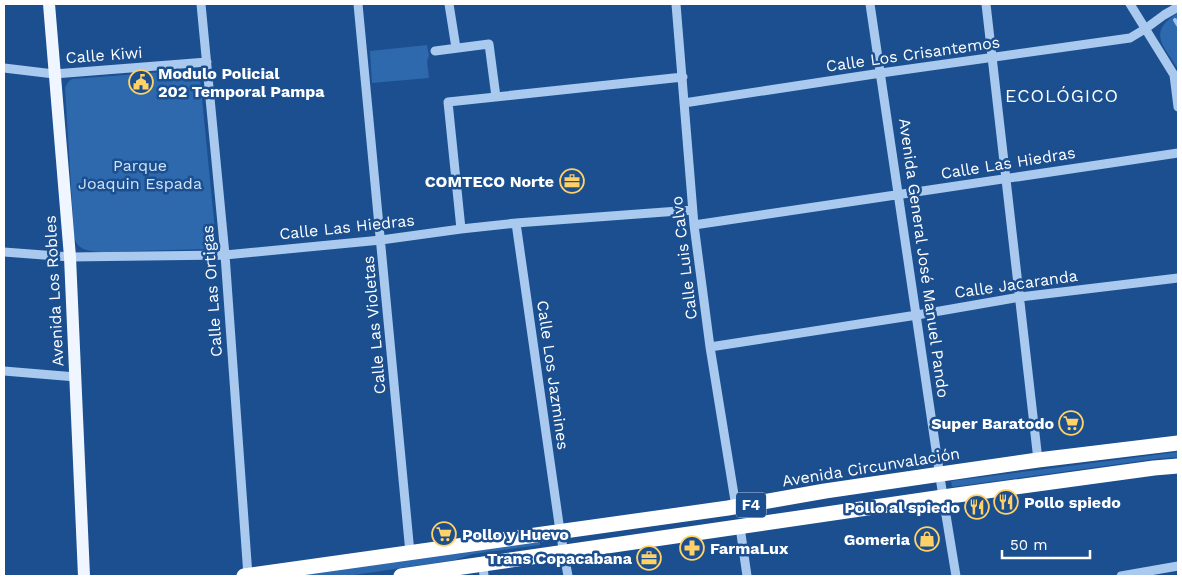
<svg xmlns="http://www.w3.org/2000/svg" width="1182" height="580" viewBox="0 0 1182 580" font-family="'Work Sans',sans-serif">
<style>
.green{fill:#2e69ad}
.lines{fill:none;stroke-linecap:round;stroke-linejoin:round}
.stream{stroke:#9cc4f0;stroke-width:4}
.minor{stroke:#a9c9ee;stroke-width:9}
.major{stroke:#f0f6ff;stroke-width:12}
.highway{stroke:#fff;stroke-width:15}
.labels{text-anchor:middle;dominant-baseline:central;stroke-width:5;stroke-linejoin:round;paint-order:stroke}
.shield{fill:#1b4f8f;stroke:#bbcadd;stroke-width:1}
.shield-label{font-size:15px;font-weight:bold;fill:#fff}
.street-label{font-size:16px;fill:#fff;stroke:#1b4f8f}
.poi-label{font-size:16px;font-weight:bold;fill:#fff;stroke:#1b4f8f;text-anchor:end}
.park-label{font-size:16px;fill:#cfe3fa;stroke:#1b4f8f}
.neighbourhood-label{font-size:18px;letter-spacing:1px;fill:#fff;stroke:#1b4f8f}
</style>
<rect width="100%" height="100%" fill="#1b4f8f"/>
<path class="green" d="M1178,13V69C1164,46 1146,32 1178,13Z
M427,45L429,56L427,61L429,78L372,83L370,51Z
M190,70C196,71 198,73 200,78L216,241C215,247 211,248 205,249L107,252C97,252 84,252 77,244C75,241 75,238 74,235L65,87L69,81L72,79Z
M1178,452V457L1155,459L952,487L951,481Z
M540,541V545L473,554L455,560L347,576H288Z"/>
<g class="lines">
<path class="stream" d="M1175,20L1178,25"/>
<path class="minor" d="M201,4L225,255L248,576
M358,4L410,553
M449,4L456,48
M676,4L694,225L710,347L736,507
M870,4L943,497L956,576
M986,4L1038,460
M1130,4L1174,75L1178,107
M435,51L489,44L496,97
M4,68L54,74L207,62
M684,103L881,73L1130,38L1145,29L1164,15L1178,7
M516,223L560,531L568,576
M694,225C855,202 1017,176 1178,153
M461,229L448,102L683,77
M4,252L70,257L225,255L381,240L461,229L516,223L692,210
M710,347L917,315L1020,297L1178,278
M4,371L76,377
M740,527L747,576
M483,565L484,576
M1121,576L1178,566"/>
<path class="major" d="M49,4L70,257L84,576"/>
<path class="highway" d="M244,576L728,508L825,491L941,474L1038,460L1178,443
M401,576L943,497L1154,468L1178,466"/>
</g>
<defs>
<g id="civic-ring" transform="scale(1.25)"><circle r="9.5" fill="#1b4f8f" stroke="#ffd166" stroke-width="1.5"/><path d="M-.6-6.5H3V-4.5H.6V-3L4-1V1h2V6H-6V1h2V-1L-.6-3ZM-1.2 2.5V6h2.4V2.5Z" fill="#ffd166"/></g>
<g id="office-ring" transform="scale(1.25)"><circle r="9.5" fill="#1b4f8f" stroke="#ffd166" stroke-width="1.5"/><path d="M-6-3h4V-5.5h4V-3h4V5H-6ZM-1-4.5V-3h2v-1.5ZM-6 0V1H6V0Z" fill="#ffd166"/></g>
<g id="supermarket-ring" transform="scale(1.25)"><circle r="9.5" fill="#1b4f8f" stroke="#ffd166" stroke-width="1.5"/><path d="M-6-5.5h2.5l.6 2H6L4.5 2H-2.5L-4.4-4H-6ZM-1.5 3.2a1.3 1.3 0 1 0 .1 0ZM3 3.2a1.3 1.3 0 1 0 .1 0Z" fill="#ffd166"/></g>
<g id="restaurant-ring" transform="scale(1.25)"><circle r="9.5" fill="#1b4f8f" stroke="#ffd166" stroke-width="1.5"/><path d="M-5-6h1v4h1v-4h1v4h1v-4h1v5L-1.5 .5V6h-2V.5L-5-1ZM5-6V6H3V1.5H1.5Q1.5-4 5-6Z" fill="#ffd166"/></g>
<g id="shop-ring" transform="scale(1.25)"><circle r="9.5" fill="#1b4f8f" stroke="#ffd166" stroke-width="1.5"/><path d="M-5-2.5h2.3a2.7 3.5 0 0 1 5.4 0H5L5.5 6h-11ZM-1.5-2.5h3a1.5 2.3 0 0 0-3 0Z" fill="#ffd166"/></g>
<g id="pharmacy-ring" transform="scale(1.25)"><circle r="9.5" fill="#1b4f8f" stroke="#ffd166" stroke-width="1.5"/><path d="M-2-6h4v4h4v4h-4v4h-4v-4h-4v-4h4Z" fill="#ffd166"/></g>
</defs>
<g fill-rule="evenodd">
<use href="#civic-ring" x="141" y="82"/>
<use href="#office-ring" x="572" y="181"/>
<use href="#supermarket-ring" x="1071" y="423"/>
<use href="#restaurant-ring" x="1006" y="502"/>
<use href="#restaurant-ring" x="977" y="507"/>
<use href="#supermarket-ring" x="444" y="534"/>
<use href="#shop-ring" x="927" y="539"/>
<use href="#pharmacy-ring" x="692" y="548"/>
<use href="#office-ring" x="649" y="558"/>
</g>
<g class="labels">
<rect class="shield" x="736" y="492.5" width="30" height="25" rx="4"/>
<g class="shield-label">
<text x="751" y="505">F4</text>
</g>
<g class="street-label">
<text transform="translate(913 54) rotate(-8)">Calle Los Crisantemos</text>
<text transform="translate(104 55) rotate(-4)">Calle Kiwi</text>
<text transform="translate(1008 163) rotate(-9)">Calle Las Hiedras</text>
<text transform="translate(347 227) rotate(-6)">Calle Las Hiedras</text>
<text transform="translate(684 258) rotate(-97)">Calle Luis Calvo</text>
<text transform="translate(924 258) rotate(82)">Avenida General José Manuel Pando</text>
<text transform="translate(1016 284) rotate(-8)">Calle Jacaranda</text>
<text transform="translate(54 291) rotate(-93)">Avenida Los Robles</text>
<text transform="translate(212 291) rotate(-94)">Calle Las Ortigas</text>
<text transform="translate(374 325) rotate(-95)">Calle Las Violetas</text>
<text transform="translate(553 375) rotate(82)">Calle Los Jazmines</text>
<text transform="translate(871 467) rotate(-9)">Avenida Circunvalación</text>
</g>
<g class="poi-label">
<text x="158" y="73" text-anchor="start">Modulo Policial<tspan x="158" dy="18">202 Temporal Pampa</tspan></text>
<text x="554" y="181">COMTECO Norte</text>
<text x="1054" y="423">Super Baratodo</text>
<text x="1024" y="502" text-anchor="start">Pollo spiedo</text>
<text x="960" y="507">Pollo al spiedo</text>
<text x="462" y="534" text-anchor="start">Pollo y Huevo</text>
<text x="910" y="539">Gomeria</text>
<text x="710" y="548" text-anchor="start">FarmaLux</text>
<text x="632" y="558">Trans Copacabana</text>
</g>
<g class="park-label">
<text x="140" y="165">Parque<tspan x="140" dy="18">Joaquin Espada</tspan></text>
</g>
<g class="neighbourhood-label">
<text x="1062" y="95">ECOLÓGICO</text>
</g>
</g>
<rect width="1182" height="580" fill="none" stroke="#ffffff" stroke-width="10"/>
<path d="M1002 550v8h88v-8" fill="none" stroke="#ffffff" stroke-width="2.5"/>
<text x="1010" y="550" font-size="15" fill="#ffffff" stroke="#1b4f8f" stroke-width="4" paint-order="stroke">50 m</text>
</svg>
